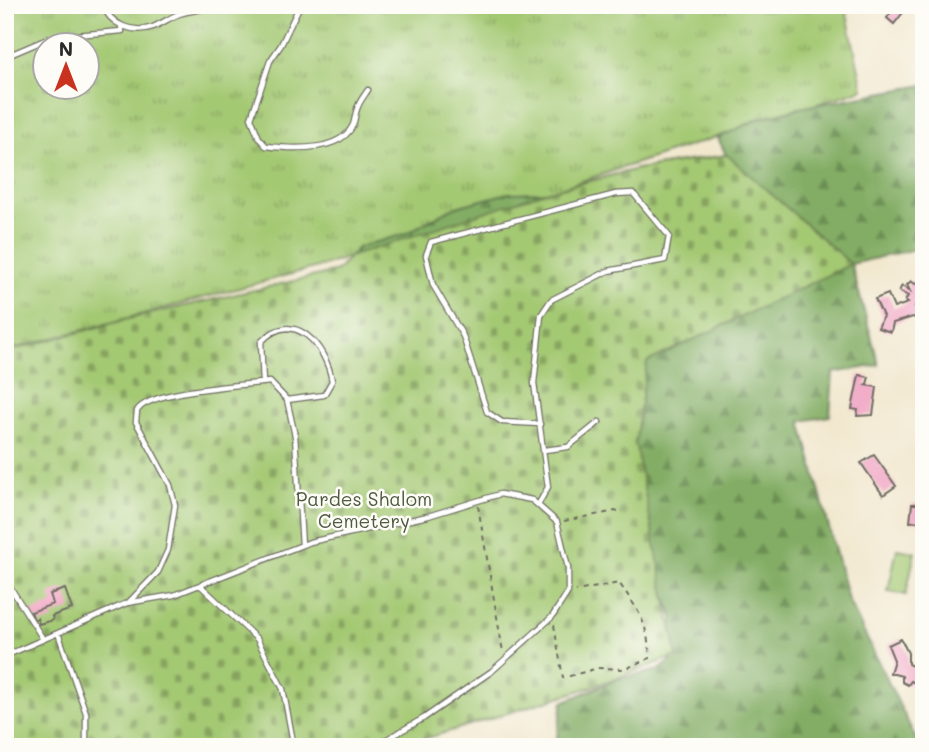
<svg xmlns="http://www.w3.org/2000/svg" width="929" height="752" viewBox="0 0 929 752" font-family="Mali,sans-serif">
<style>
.grass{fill:url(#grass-tufts);stroke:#687a4f;stroke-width:2;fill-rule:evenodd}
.forest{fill:url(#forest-firs);stroke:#576c48;stroke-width:2}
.cemetery{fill:url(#cemetery-stones);stroke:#687a4f;stroke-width:2}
.garden{fill:#a4c973;stroke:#687a4f;stroke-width:2}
.building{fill:#f0a0c1}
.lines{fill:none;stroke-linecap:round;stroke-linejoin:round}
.service-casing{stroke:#706d64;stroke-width:7}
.path{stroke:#706d64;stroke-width:2;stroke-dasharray:5 5;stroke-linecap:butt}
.service{stroke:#fff;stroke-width:4.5}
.labels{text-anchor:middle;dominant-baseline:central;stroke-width:5;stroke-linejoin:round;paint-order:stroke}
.park-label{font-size:19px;fill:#4f5a41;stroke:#fdfcf7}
</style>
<defs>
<pattern id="grass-tufts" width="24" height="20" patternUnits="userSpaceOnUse" patternTransform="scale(1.75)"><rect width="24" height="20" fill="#a4c973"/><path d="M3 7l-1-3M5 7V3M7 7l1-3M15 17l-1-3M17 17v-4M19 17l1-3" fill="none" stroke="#86a35f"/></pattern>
<pattern id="forest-firs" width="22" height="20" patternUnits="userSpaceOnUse" patternTransform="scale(1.75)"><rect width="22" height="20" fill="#83ad65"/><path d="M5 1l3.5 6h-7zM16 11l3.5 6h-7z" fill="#6b8d53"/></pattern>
<pattern id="cemetery-stones" width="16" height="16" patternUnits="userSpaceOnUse" patternTransform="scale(1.75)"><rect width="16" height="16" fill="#a4c973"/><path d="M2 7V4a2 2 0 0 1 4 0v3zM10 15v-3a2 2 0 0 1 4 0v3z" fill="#86a35f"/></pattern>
</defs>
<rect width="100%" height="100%" fill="#fdfcf7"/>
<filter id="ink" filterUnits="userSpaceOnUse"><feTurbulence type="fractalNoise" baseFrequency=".0143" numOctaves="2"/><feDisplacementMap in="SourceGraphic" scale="14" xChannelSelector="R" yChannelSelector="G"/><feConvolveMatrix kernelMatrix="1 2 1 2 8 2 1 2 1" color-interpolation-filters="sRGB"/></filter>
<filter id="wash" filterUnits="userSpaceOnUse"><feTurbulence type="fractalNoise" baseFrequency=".00686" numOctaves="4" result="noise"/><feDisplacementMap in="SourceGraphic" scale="28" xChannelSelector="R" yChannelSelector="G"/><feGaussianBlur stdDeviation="1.57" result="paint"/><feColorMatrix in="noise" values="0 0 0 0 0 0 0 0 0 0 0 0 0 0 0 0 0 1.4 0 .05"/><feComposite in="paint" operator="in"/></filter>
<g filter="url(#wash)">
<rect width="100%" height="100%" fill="#f1e7cd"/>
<path class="grass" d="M5,5H845L863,89L325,265L5,351ZM46,46H88V88H46Z"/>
<path class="forest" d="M924,85V247L851,264L879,365L833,373L830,416L801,421L848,600L920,747H559L556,742L563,702L618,679L659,670L671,661L673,618L640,519L325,284L359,247L405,234L452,208L508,193L545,192L638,169L726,155L718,138L760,118L804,107Z"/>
<path class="cemetery" d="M727,155L851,264L647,362L635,443L677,656L594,686L399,747H5V352L128,319L337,271L349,257L545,192L638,169Z"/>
<path class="garden" d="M897,549L915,552L906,595L888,591Z"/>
<g id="blocks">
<path class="building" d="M896,5H911V10H905L894,24L887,18Z
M924,273V291L915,306L924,310V321L913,317L893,323L891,332L878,328L883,316L875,299L888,294L894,308L908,303L905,301L908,296L899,291L902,286L910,291L907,285L911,281L915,284L922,282L919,274Z
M859,375L869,377L867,384L864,385L877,387L873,415L857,416L858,410L852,409Z
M874,455L896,486L883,495L861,463Z
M912,504H924V521L910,522Z
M65,589L72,609L52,616L53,620L39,624L37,618L34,620L31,612L53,604L50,594Z
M901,639L908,653V664L921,671L924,668V676L919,685L911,681L908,685L902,682V676L890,673L894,660L888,645Z"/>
</g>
</g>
<g filter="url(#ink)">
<use href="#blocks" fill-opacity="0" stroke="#706d64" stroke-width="2"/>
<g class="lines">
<g class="service-casing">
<path id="service" d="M103,5C110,25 133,34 153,27C163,23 172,16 182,13C193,10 203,10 214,5
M300,5L281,45L270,61L251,118L259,138L266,146C291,149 340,153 353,125C355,120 355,114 357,109C359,102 364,96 368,90
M5,57L52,37L122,31L121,26
M263,383L261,342C294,307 326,346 332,381L324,395L287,400
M544,450L568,447L599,422
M538,505L548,487L534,383L541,315L551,300L608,271L665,260L669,236L633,193L616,194L431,242L426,255L433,285L463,336L487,412L502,422L540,424
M5,579L43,639
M200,585L257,639L283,689L294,747
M128,603L158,572L168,550L175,505L170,485L136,422C136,421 137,412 137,411C148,390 246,385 270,382L287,400L295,436L302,545
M58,633L86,713V747
M5,656L127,603L174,595L310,542L428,516L500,494L532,500L557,522L568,568V592L552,617L492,671L424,718L373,747"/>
</g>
<path class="path" d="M478,506L503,652
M564,521L621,510
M554,625L563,678L598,668L625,669L650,658C647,622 640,612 619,583L576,591"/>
<use href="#service" class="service"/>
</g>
</g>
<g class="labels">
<g class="park-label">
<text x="364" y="498">Pardes Shalom<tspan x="364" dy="22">Cemetery</tspan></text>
</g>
</g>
<rect width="929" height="752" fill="none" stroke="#fdfcf7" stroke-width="28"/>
<g transform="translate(66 66)"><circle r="33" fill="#fdfcf7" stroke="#a9a8a5" stroke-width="2"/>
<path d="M0-5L12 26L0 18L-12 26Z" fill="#c8321e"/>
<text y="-10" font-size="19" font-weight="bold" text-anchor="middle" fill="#2b2b2b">N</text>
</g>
</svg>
